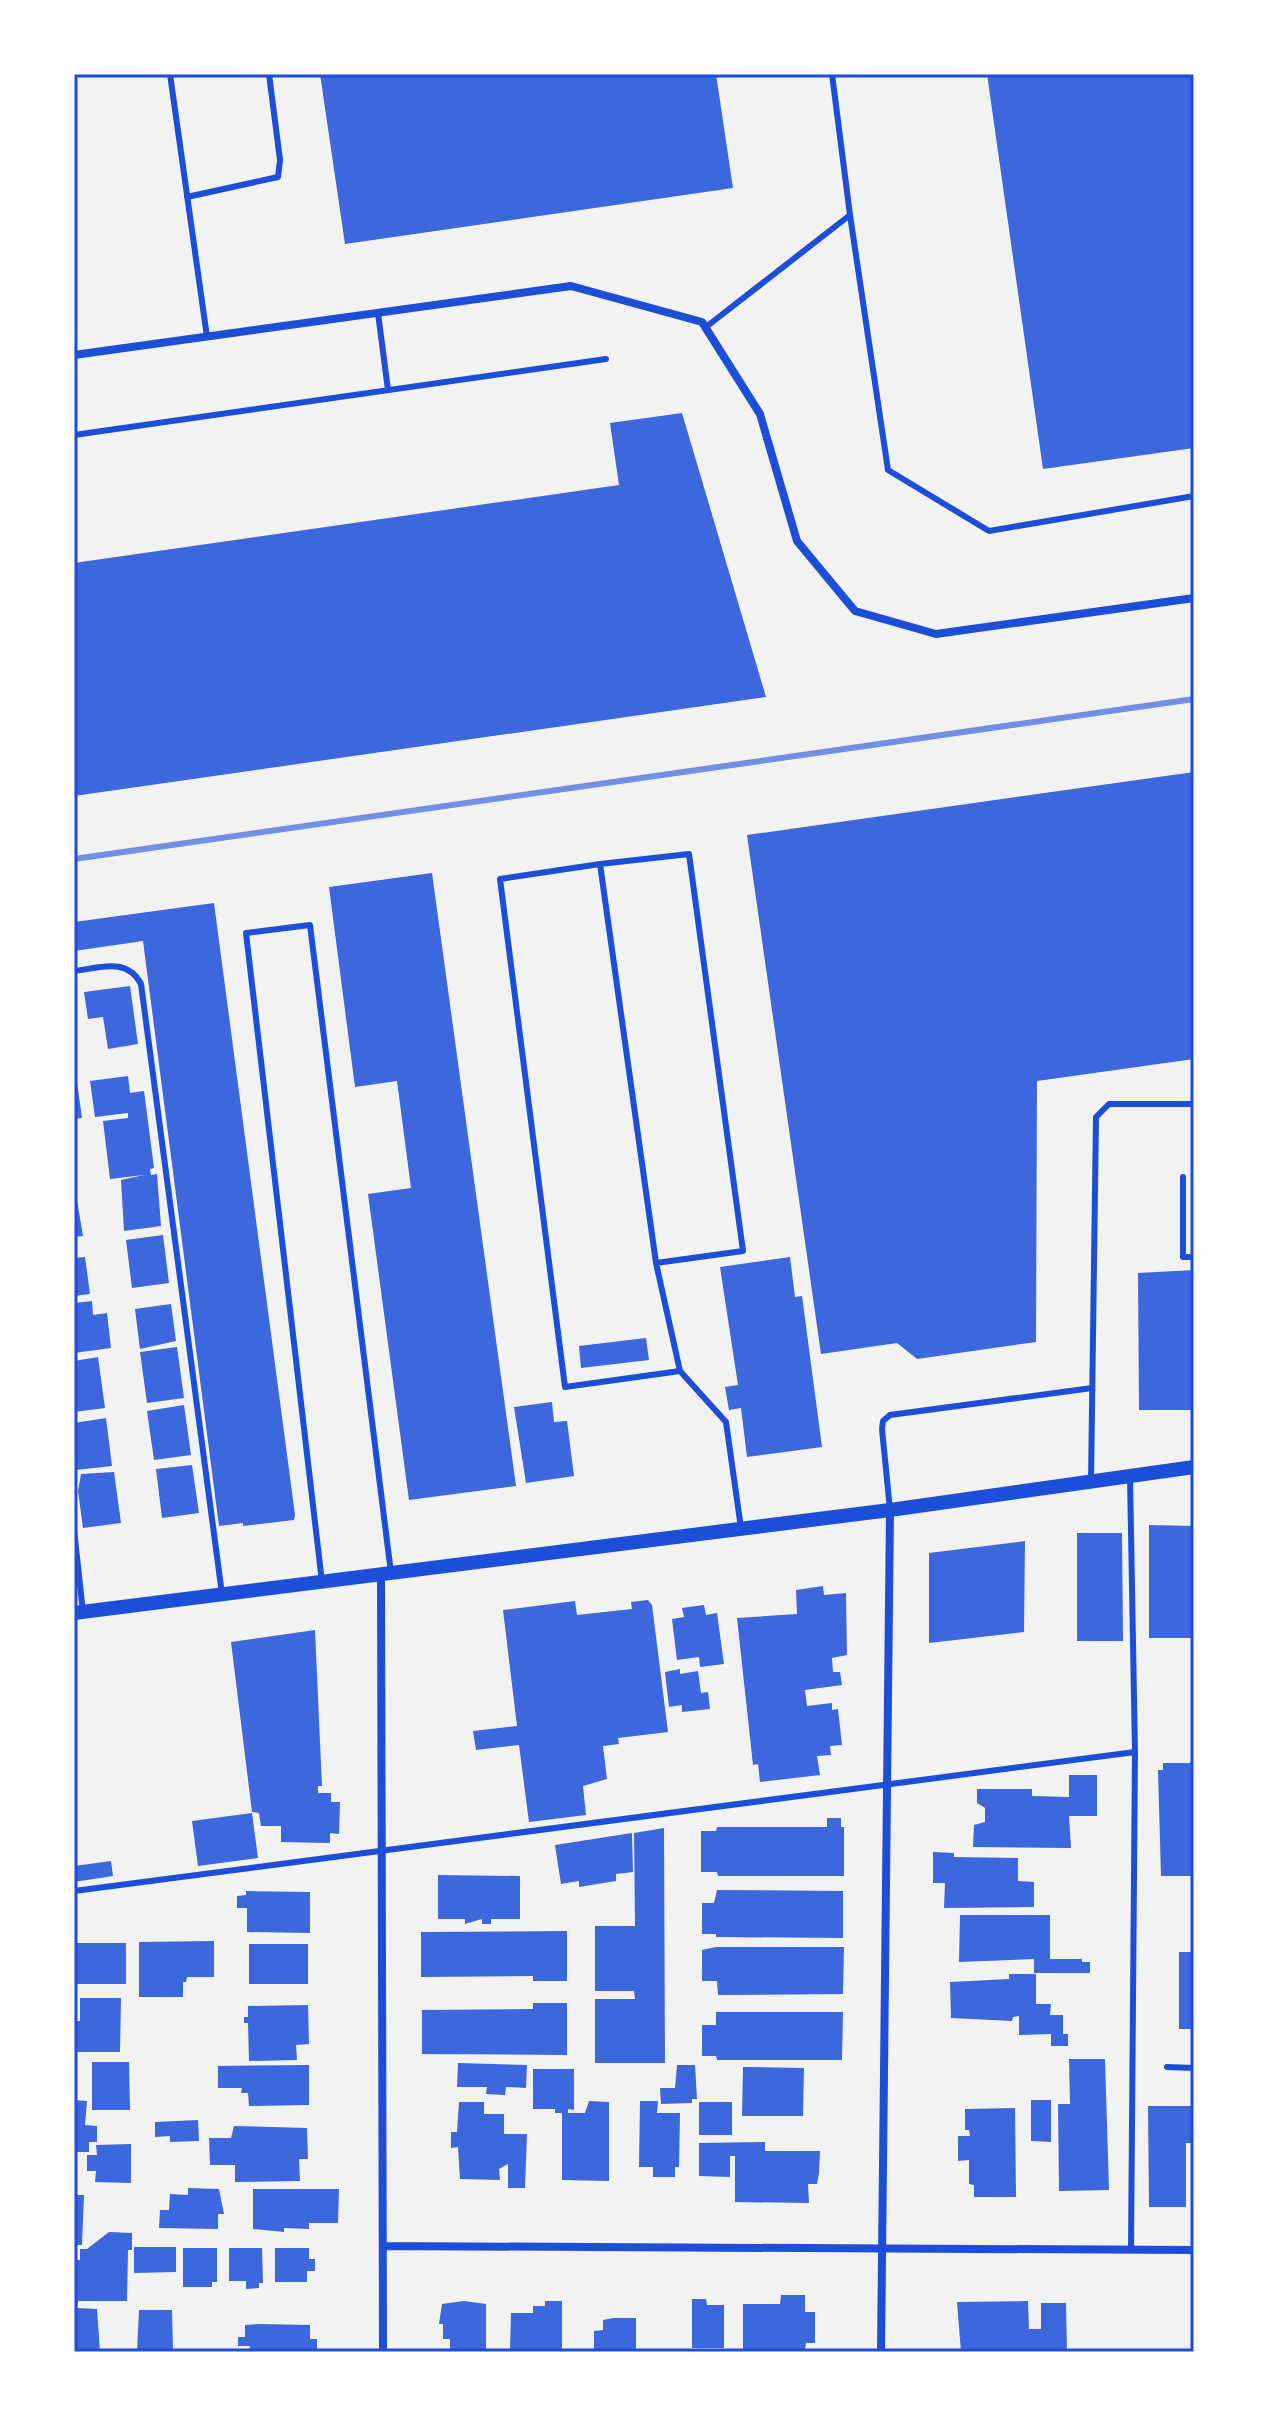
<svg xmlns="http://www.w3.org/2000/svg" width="1268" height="2426" viewBox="0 0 1268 2426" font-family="'Exo 2',sans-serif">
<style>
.building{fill:#3d67dc}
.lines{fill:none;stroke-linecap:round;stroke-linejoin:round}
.service{stroke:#1d4ed8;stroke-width:6}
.minor{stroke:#1d4ed8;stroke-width:8}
.tertiary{stroke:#1d4ed8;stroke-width:14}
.rail{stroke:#7290e2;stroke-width:6}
.neatline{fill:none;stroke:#1d4ed8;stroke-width:3}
</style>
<rect width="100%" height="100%" fill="#f2f2f2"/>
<path class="building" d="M320,74H716L733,188L345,244Z
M987,74H1194V448L1043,469Z
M682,413L766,697L74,796V563L619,485L610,423Z
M1194,772V1059L1037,1081L1036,1342L917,1359L897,1343L821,1354L747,835Z
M432,873L516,1486L409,1500L368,1194L411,1188L397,1081L355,1087L329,887Z
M214,903L295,1515L294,1520L243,1526V1523L219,1526L143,941L74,951V922Z
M130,986L138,1044L108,1049L103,1017L88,1019L84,992Z
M128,1076L130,1093L144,1091L154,1168L150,1169L151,1175L157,1174L161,1226L124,1231L121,1180L144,1175L110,1179L103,1121L128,1118V1113L95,1117L90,1081Z
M74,1082H77L82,1118L74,1119Z
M74,1182L83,1236L74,1237Z
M163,1235L169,1283L132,1288L126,1240Z
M85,1257L90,1294L74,1296V1258Z
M790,1257L795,1297L802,1296L822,1447L747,1457L741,1408L729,1410L725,1387L738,1385L720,1267Z
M1194,1270V1410H1139L1138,1273Z
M92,1301L93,1315L107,1313L111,1348L74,1353V1303Z
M171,1304L176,1341L140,1349L135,1309Z
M646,1338L649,1360L581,1368L579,1346Z
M177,1347L184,1398L147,1403L140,1352Z
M98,1357L105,1408L74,1412V1361Z
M552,1402L554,1422L567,1421L574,1476L526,1483L514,1407Z
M184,1405L191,1455L154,1460L147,1411Z
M106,1418L112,1466L76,1470L74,1423Z
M192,1465L199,1513L162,1518L156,1469Z
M114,1472L121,1523L83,1528L78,1491L81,1474Z
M1149,1525L1194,1526V1638H1149Z
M1077,1533H1122L1123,1641H1077Z
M1025,1541L1024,1632L929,1643V1553Z
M823,1586L824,1595L846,1593L847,1655L832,1658L833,1672H840L842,1685L805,1690L807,1706L832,1703V1710L838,1709L842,1745L830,1746L831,1755L817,1756L820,1775L760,1782L758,1764L753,1765L737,1618L797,1614L796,1590Z
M648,1600L652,1605L668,1732L618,1738L619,1744L603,1746L607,1779L583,1786L586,1815L529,1822L519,1745L476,1750L473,1731L517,1726L503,1610L575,1601L577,1615L632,1609L631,1602Z
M704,1605L706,1615L717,1613L724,1664L700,1667L699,1657L677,1660L672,1619L684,1617L682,1608Z
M315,1630L322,1786H318V1793H331V1802H340L339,1834L330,1833V1843L281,1842V1826H261L259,1813L252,1812L231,1642Z
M680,1669V1674L698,1671L701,1693L708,1692L710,1709L682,1712V1705L669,1707L665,1672Z
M1194,1758V1876H1161L1158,1770H1163V1763H1190Z
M1069,1775H1097V1816H1069L1071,1848L973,1847L974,1825L985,1822V1808L977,1803V1789H1032V1796L1069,1797Z
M252,1813L258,1858L198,1866L192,1821Z
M827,1818H841V1827H844V1876H718L717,1872H701V1831H716L717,1827H827Z
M664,1828L665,2063H595V1999H635L634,1991H595V1926H635L634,1833Z
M632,1833L633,1872L616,1874V1881L579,1887V1881L561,1884L555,1845Z
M933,1852L954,1853V1857L1018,1858V1881L1034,1882V1907L944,1908L945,1883H933Z
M111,1861L113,1876L74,1882V1866Z
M438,1875L520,1876V1919H491V1924H482V1919L465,1924V1919H438Z
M717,1890L843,1891V1938L716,1937V1934H702V1903H714Z
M246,1891L310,1892V1933L247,1932V1908H237V1896L246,1895Z
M960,1915H1050V1959H1082V1962H1090V1973H1034V1959L959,1962Z
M567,1931V1981H533V1976L421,1977V1932Z
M214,1941V1977H187L186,1982H183V1997H139V1942Z
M74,1943H126V1984H74Z
M249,1944H308V1984H249Z
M716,1947H844L843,1994L718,1995L717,1981H702V1950Z
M1179,1952H1194V2029H1179Z
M1009,1974H1036V2004H1051L1050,2015H1063V2034H1068V2046H1051V2034L1019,2035V2016L1013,2017L1012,2021L951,2018L950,1982L1009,1979Z
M80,1998H121L120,2052H74V2021H80Z
M533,2003H567V2055L422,2054V2010L533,2009Z
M308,2005L309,2044L296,2045L297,2060L249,2061L248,2023H244V2017H248V2006Z
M716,2012H843L842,2060H717L716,2056H702V2025H716Z
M1069,2059H1105L1109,2190L1059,2191L1058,2104H1070Z
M92,2062H129L130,2110H92Z
M458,2063L527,2065L526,2088L506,2087L505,2095L486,2094L487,2087H457Z
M309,2065V2105L249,2106L248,2093H241L242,2088H218V2066Z
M677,2065H695L697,2099H692V2103L661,2104L660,2088H675Z
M743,2067L804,2068L803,2116H742Z
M533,2069H574V2110L568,2109V2113H585L589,2101L609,2102V2181L562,2180V2113H555V2109H533Z
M74,2100L87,2101L85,2125L97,2126V2142H89V2152H74Z
M1031,2100H1051V2142L1031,2141Z
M640,2101H658L657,2113H680L679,2167H675V2177H653V2167H639Z
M459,2102H484V2114H504V2134H527L525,2188H508V2164L499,2169L500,2180L460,2179L458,2147L451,2148V2132H457Z
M699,2102H732V2135H699Z
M1148,2106H1194V2143H1186V2207H1149Z
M1015,2108L1016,2197H974V2185L969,2184V2160L958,2161V2136H970L969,2130H965V2109Z
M198,2120L199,2141L170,2142V2136L155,2137V2122Z
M234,2126L307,2128L308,2159H299L300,2181L235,2182V2165H210L209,2138H231Z
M765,2142V2151H820L819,2173L817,2184H808L809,2203L735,2202V2156H730V2177L699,2176V2143Z
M131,2144V2183L95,2182L96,2171H87V2155H97L96,2145Z
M188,2188L219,2189L224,2214H218V2229L159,2228L160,2210H169L170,2194L188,2195Z
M253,2189H339L338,2223H309V2229L284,2228V2232L253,2229Z
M74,2195H84L82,2245H74Z
M109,2232L132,2233V2250H128L127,2301H78L77,2308L97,2309L100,2352H74V2260H80V2249H87Z
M134,2247H176V2272L134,2273Z
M183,2248H217V2282H212V2287H183Z
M229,2248H262L263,2283H259V2288L246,2289V2281H229Z
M275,2248H309V2259H315V2271H307V2282H275Z
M781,2295H805V2312H815V2343H806L805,2350H743V2304H780Z
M692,2299H706L707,2305H724V2348H692Z
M464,2301L486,2304V2352H450V2339H443V2324H439L442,2304Z
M545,2301H562V2352H510L511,2313H533V2306H545Z
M1028,2301L1029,2329H1041V2303H1066L1067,2352H961L957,2302Z
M139,2310H172L173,2349L137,2352Z
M613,2318H636V2352H594V2331L603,2330V2320Z
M258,2324L310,2325V2339H317V2352H249L250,2346H238V2337H245V2325Z"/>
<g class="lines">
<path class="service" d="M170,74L207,337
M832,74L850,215
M187,197L278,177L280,160L269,74
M378,313L388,390
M706,327L850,215L888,470L989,531L1194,496
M74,435L606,359
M600,864L500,879L565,1387L680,1371
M74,971C100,968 127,957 141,984L222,1594
M1183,1177V1257H1194
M656,1263L743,1251L689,854L600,864L656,1263L680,1371L726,1422L741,1528
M1130,1476L1135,1752L1131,2250
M1091,1482L1096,1117L1109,1104H1194
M890,1510L882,1429L883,1421L890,1415L1092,1388
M74,1530L83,1612
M322,1582L246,933L310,925L391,1573
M74,1891L1135,1752
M1167,2067L1194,2068"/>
<path class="minor" d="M74,355L571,286L702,322L760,414L797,541L855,611L936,634L1194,598
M381,1574L383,2352
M383,2246L1194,2250
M881,2352L890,1510"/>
<path class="tertiary" d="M74,1613L890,1510L1194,1467"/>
<path class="rail" d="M74,859L1194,699"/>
</g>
<rect width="1268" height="2426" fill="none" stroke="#ffffff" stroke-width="152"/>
<rect x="76" y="76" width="1116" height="2274" class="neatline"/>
</svg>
